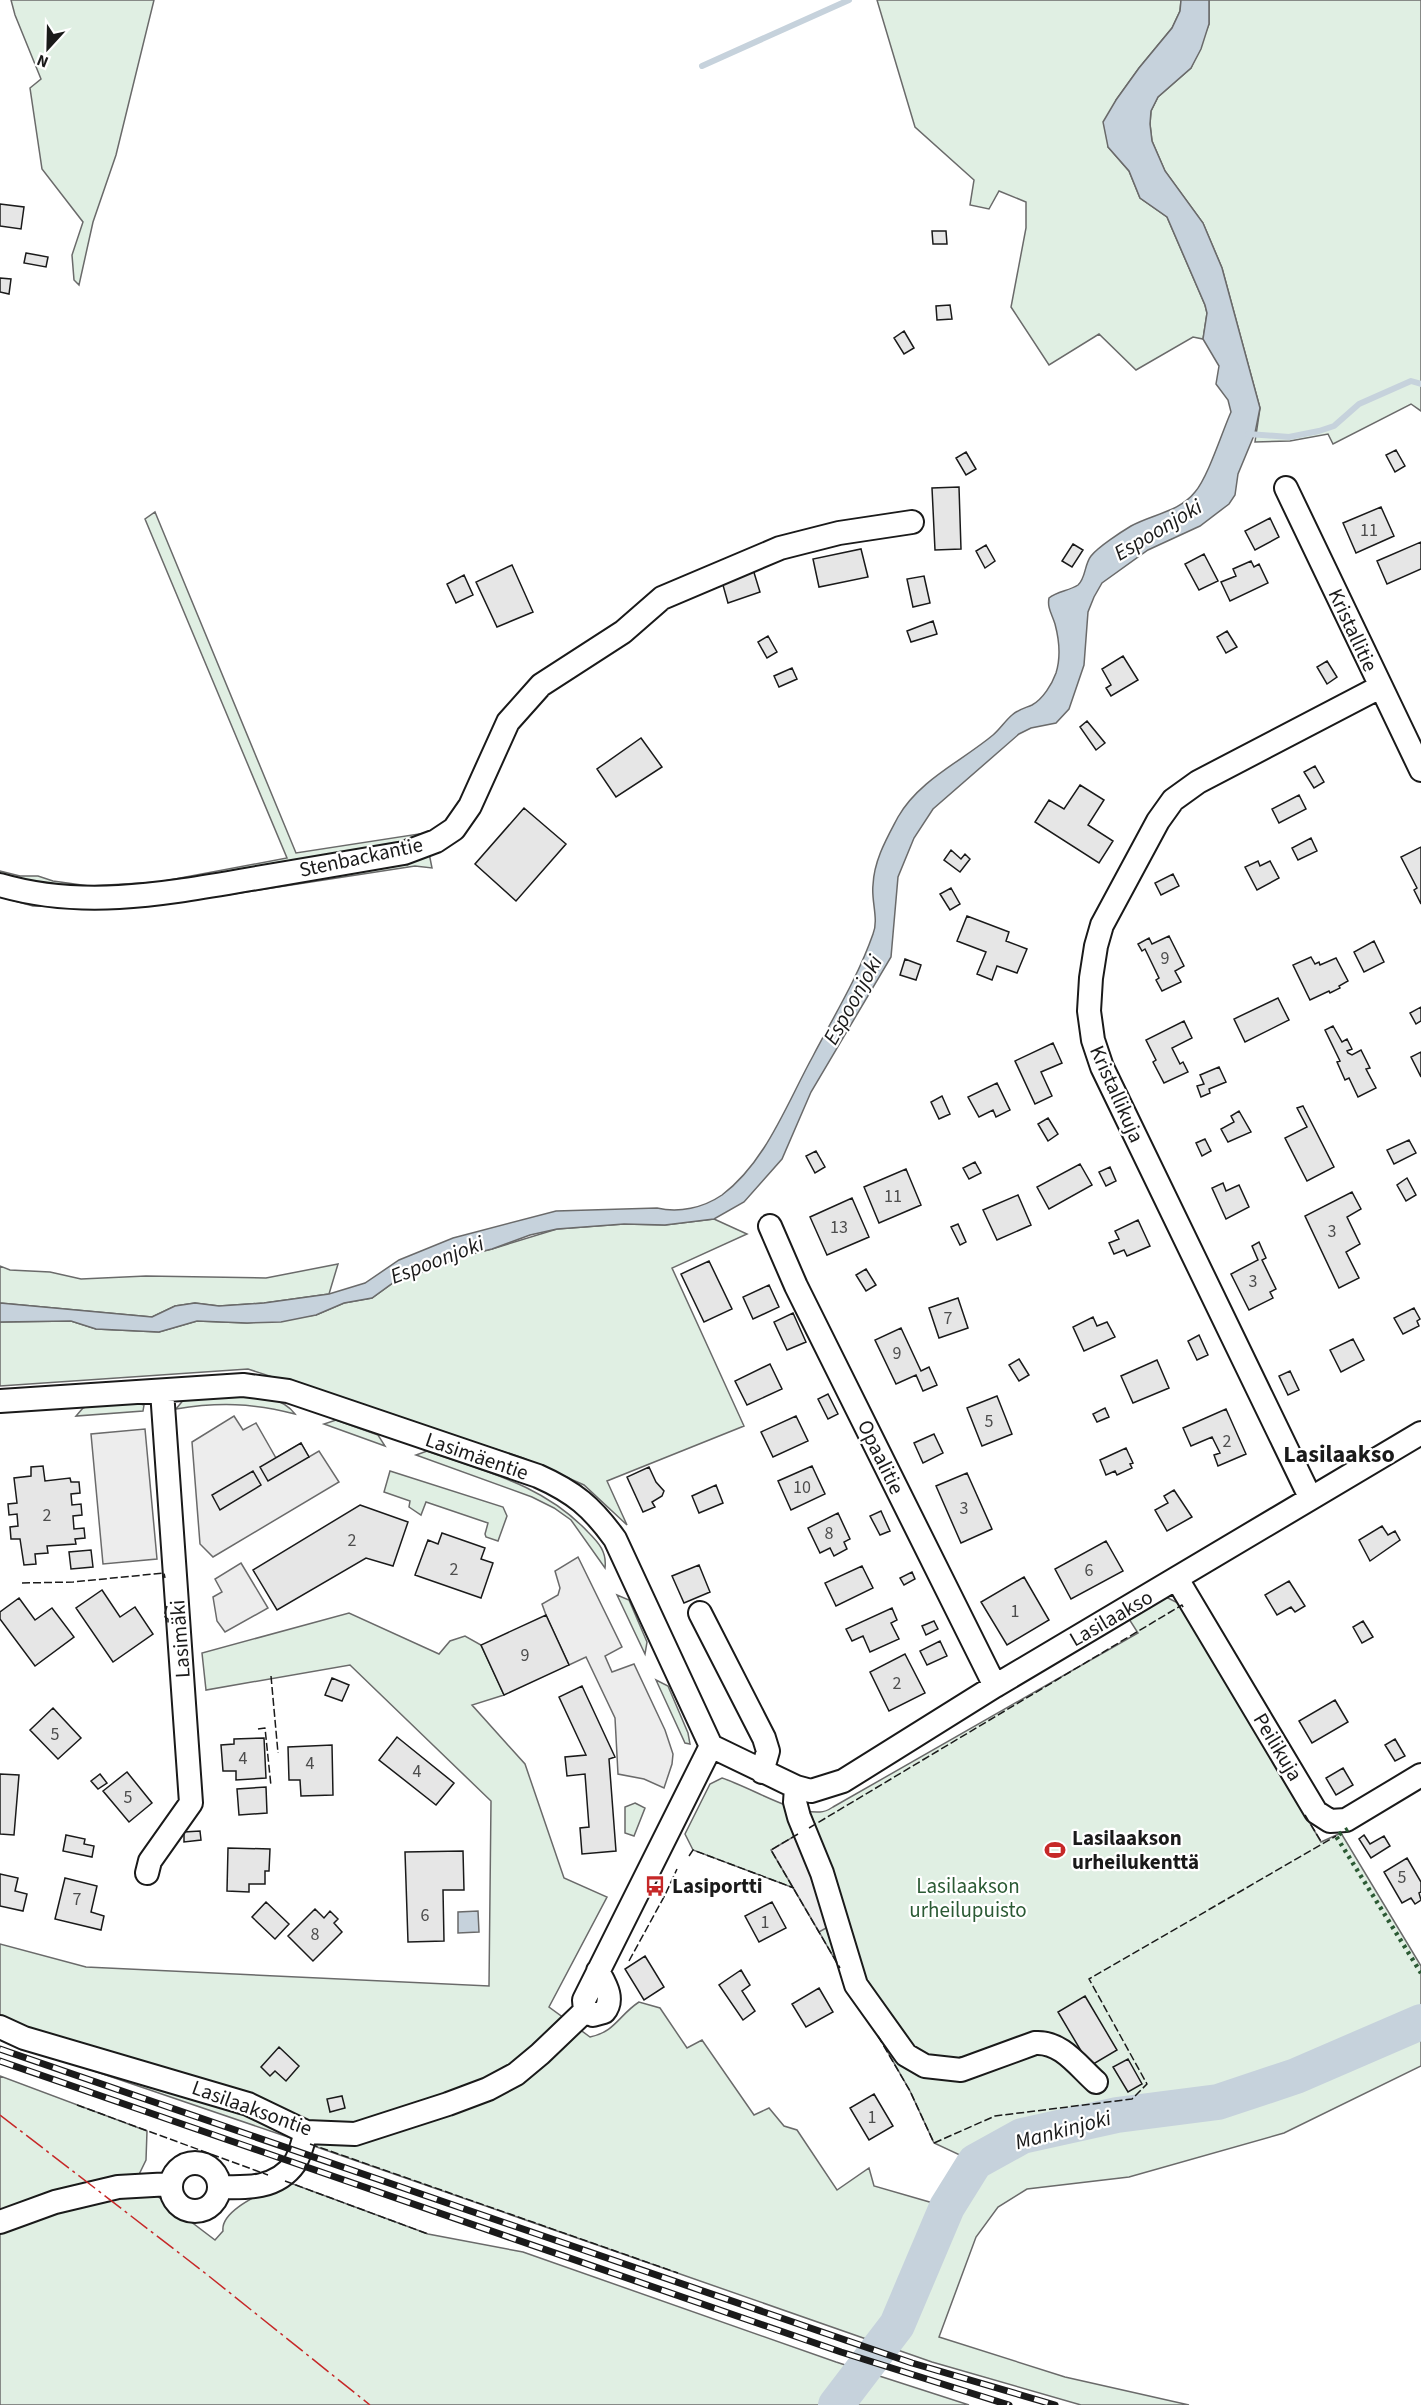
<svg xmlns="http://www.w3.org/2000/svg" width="1421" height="2405" viewBox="0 0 1421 2405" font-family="'Source Sans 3',sans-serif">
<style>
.green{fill:#e0efe3;stroke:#6a6a6a;stroke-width:1.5}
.parking{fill:#ededed;stroke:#6a6a6a;stroke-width:1.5}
.water{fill:#c6d2dc;stroke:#6a6a6a;stroke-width:1.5}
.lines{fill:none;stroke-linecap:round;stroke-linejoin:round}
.stream{stroke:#c6d2dc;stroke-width:6}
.river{stroke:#c6d2dc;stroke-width:36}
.building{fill:#e6e6e6;stroke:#1a1a1a;stroke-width:1.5}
.minor-casing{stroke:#1a1a1a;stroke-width:26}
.minor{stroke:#fff;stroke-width:22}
.rail-casing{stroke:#1a1a1a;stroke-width:7}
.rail{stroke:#fff;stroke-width:4.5;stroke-dasharray:14;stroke-linecap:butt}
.hedge{stroke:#2b5a34;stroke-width:4.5;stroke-dasharray:3 4.5;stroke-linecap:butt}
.fence{stroke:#1a1a1a;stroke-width:1.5;stroke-dasharray:8 3;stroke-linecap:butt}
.power{stroke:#c62828;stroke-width:1.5;stroke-dasharray:21 4.5 3 4.5;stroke-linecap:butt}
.labels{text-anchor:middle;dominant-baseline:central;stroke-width:4.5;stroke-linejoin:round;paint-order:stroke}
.number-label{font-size:18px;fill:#4d4d4d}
.street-label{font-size:21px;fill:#1a1a1a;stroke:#fff}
.poi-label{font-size:21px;font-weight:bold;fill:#1a1a1a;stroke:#fff;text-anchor:start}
.park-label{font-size:21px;fill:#2b5a34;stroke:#fff}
.water-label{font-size:22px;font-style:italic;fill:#1a1a1a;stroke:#fff}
.quarter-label{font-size:24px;font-weight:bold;fill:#1a1a1a;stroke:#fff}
</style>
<rect width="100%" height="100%" fill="#fff"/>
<path class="green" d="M11,0H154L116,155L93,222L79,285L74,280L72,255L83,222L42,169L30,88L41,79L15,15Z
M877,0H1181L1180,11L1172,28L1139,68L1116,100L1108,147L1129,171L1140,198L1167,217L1205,305L1207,313L1203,339L1193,337L1136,370L1099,334L1049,365L1011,307L1026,228V202L999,191L989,209L970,205L974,180L915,127Z
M1209,0H1421V411L1411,404L1333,444L1328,434L1290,441L1255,442L1260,408L1222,268L1203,223L1165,171L1152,141L1150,124L1151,111L1158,97L1191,68L1209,24Z
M155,512L296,853L425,833L432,868L415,866L227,895L109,908L33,906L0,897V871L20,876H38L53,881L89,886L159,882L287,858L145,519Z
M714,1219L747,1234L672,1268L744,1426L607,1481L627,1525L584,1485L523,1458L248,1369L0,1386V1322L71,1321L96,1329L159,1332L197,1321L247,1323L316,1315L344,1303L372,1298L397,1280L420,1273L463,1256L492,1249L557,1229L624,1224L665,1225Z
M338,1264L329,1294L264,1303L219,1306L195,1303L175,1306L152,1317L0,1303V1266L10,1270L50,1272L81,1279L146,1276L266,1278Z
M232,1394C254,1396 281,1395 295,1414C253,1403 218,1402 176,1409L185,1398Z
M134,1402L144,1405L143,1411L76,1416L83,1408L88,1406Z
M336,1420L378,1435L385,1446L324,1424Z
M427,1451C487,1472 544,1485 588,1532C599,1543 607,1552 605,1568L571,1520L554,1508L532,1497L416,1455Z
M390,1471L503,1507L507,1516L498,1541L486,1537L485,1534L488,1523L426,1502L421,1515L409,1507L410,1501L384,1492Z
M617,1595L629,1600L647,1642L645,1654Z
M1166,1597L1182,1605L1321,1842L1341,1833L1421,1966V2066L1284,2133L1129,2177L1027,2189L998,2207L976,2237L939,2337L1065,2377L1189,2405H1081L932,2362L288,2137L0,2039V1944L86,1967L489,1986L491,1801L350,1665L206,1690L202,1653L349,1613L439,1654L450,1641L465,1636L481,1645L504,1695L472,1705L525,1764L564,1878L607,1897L549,2007L590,2037C615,2032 619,2015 639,2002L660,2008L687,2048L702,2040L754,2115L769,2108L784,2126L797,2130L837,2190L869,2168L874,2186L947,2207L975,2162L934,2143L910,2091L794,1888L693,1850L685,1834L710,1784L722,1778C750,1787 792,1814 820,1812C824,1812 830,1809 833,1807L1138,1633L1129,1619Z
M656,1680L668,1686L688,1733L690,1744L685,1743Z
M635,1803L645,1808L634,1836L625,1833V1807Z
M0,2076L147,2131L146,2160L130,2193H146L157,2196L215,2240L223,2231C220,2209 268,2191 285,2181L428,2234L523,2252L836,2362L969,2405H0Z"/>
<path class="parking" d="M234,1416L243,1430L256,1423L276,1458L301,1443L309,1457L319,1451L339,1482L213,1557L200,1544L192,1442Z
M145,1429L157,1559L103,1564L91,1434Z
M578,1557L622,1647L605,1656L612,1672L634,1664L665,1730L673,1754L672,1764L664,1788L644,1779L618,1774L615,1718L586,1657L569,1665L546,1615L542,1604L558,1595L560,1588L555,1571Z
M241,1563L268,1608L225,1632L217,1621L213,1597L222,1592L215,1579Z
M803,1831L837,1922L819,1932L771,1850Z"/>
<path class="water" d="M1181,0H1209V24L1201,49L1191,68L1158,97L1151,111L1150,124L1152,141L1165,171L1203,223L1222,268L1260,408L1255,433L1238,474L1235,495L1229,504L1200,526L1148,550L1102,583L1094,597L1088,612L1084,665L1069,709L1056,723L1031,728L1019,734L933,809L914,838L898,877L891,957L811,1092L782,1159L744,1202L714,1219L665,1225L624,1224L557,1229L530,1235L492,1249L463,1256L420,1273L397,1280L372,1298L344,1303L316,1315L281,1322L247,1323L197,1321L159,1332L96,1329L71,1321L0,1322V1303L152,1317L175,1306L195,1303L219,1306L264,1303L329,1294L365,1283L399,1260L453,1238L556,1211L657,1208C679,1213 703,1208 722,1195C766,1162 787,1103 813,1056C834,1016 858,977 873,934C879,920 871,900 873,885C874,860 887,838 898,817C919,780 962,761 993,735C1000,729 1005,721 1012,715C1017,710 1025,708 1032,705C1043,699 1052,684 1056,673C1061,657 1059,639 1055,624C1052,614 1047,608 1049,598C1057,591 1069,591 1078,585C1086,578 1084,565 1091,556C1098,547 1121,532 1131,526C1153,514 1179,512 1195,492C1208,477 1222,432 1231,412L1228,400L1216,384L1219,366L1203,339L1207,313L1205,305L1167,217L1140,198L1129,171L1108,147L1103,122L1116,100L1139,68L1172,28L1180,11Z
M478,1911L479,1932L458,1933V1912Z"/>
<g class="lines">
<path class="stream" d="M702,66L849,0
M1248,434L1289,437L1319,431L1334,426L1359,404L1411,381L1421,384"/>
<path class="river" d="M836,2405L897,2325L947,2207L975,2162L1022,2136L1117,2115L1218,2102L1296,2076L1421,2022"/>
</g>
<path class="building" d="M0,204L24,207L21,229L0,226Z
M932,231H946L947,244H933Z
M26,253L48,257L46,267L24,263Z
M0,278L11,279L9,294L0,292Z
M950,305L952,319L937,320L936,306Z
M904,331L914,348L904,354L894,338Z
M1396,450L1405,466L1395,472L1386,455Z
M966,452L976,469L966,475L956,458Z
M959,487L961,549L935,550L932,488Z
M1381,507L1394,536L1356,553L1343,523Z
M1270,518L1279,537L1255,550L1245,531Z
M1421,542V569L1387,584L1377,561Z
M1073,544L1083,550L1072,567L1062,561Z
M986,545L995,561L985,568L976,551Z
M861,549L868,577L819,587L813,559Z
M1204,554L1218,581L1199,590L1185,564Z
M1251,561L1254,567L1259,564L1268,583L1230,601L1221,582L1236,576L1233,569Z
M512,565L533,612L497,627L476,582Z
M752,566L760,592L728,603L721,578Z
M464,575L473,595L456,603L447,584Z
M924,576L930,603L913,607L907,579Z
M933,621L937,634L911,642L907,631Z
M1227,631L1237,647L1226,653L1217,637Z
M768,636L777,652L767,658L758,642Z
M1123,656L1138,680L1111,696L1106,688L1111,685L1102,669Z
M1327,661L1337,677L1327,684L1317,667Z
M792,668L797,679L779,687L774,676Z
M1087,721L1105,743L1096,750L1080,727Z
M641,738L662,767L616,797L597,769Z
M1315,766L1324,782L1314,788L1304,772Z
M1080,785L1104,800L1088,825L1113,841L1099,863L1035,822L1049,800L1064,809Z
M1299,795L1306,809L1279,823L1272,809Z
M524,808L566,844L516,901L475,864Z
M1311,838L1317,851L1298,860L1292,848Z
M1421,847V904L1414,890L1417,888L1401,857Z
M951,850L961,859L965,854L970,859L960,872L944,860Z
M1258,861L1260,866L1270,861L1279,878L1257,890L1245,867Z
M1173,874L1179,886L1161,895L1155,883Z
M951,888L960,904L950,910L940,894Z
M967,916L1009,932L1006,941L1027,949L1017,973L997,966L992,980L977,974L986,952L957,941Z
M1169,936L1184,966L1175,971L1181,982L1162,991L1156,980L1159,978L1145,949L1142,951L1138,944L1149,938L1152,944Z
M1374,941L1384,962L1364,972L1354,952Z
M1311,957L1315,964L1319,962L1320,965L1336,958L1348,981L1339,986L1340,988L1330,993L1329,991L1310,1000L1293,965Z
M905,959L921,965L916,980L900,975Z
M1278,998L1289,1020L1245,1042L1234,1019Z
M1421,1007V1021L1416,1024L1410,1013Z
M1184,1021L1192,1038L1172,1048L1180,1064L1183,1062L1188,1072L1164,1083L1153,1062L1156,1060L1146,1040Z
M1333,1026L1342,1042L1347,1039L1352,1049L1347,1051L1348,1053L1352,1055L1361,1050L1370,1068L1366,1069L1376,1088L1358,1097L1349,1078L1345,1080L1337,1062L1340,1061L1325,1030Z
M1053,1043L1062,1063L1041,1072L1052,1096L1035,1104L1015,1061Z
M1421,1052V1077L1411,1057Z
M1219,1067L1226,1082L1209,1089L1210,1093L1201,1097L1197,1086L1204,1084L1200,1075Z
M997,1083L1010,1110L996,1117L993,1110L979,1117L968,1097Z
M942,1096L950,1114L939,1119L931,1102Z
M1303,1106L1334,1167L1307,1181L1285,1138L1307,1127L1297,1108Z
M1239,1111L1251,1132L1228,1142L1221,1129L1234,1122L1231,1116Z
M1048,1118L1058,1134L1048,1141L1038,1124Z
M1205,1139L1211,1151L1202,1156L1196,1143Z
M1409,1140L1416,1153L1394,1164L1387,1150Z
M816,1151L825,1167L815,1173L806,1156Z
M975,1162L981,1173L969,1179L963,1168Z
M1080,1164L1092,1185L1049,1209L1037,1187Z
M1110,1167L1116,1181L1106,1186L1099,1172Z
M906,1169L921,1205L879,1223L864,1187Z
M1407,1178L1416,1195L1406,1201L1397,1185Z
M1223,1183L1226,1191L1239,1185L1249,1207L1226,1219L1212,1188Z
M1352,1192L1361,1209L1347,1217L1360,1244L1346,1252L1359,1278L1339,1288L1305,1216Z
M1018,1195L1031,1225L997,1240L983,1210Z
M852,1198L869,1237L827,1255L810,1217Z
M1138,1220L1150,1246L1127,1256L1124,1250L1114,1254L1109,1243L1119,1239L1115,1231Z
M958,1224L966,1242L960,1245L951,1227Z
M1259,1242L1266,1258L1262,1260L1276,1289L1270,1292L1273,1298L1249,1310L1231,1274L1258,1260L1252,1246Z
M709,1261L732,1309L704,1322L681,1274Z
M866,1269L876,1285L866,1291L856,1275Z
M769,1285L779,1307L753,1319L743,1297Z
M958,1298L968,1328L939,1338L929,1308Z
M1414,1308L1420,1319L1417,1321L1419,1326L1403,1334L1394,1318Z
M793,1313L806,1342L787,1350L774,1322Z
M1093,1317L1097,1326L1107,1322L1115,1337L1084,1351L1073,1327Z
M901,1328L921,1371L929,1367L937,1385L923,1391L916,1375L896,1384L875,1340Z
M1199,1335L1208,1355L1197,1360L1188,1341Z
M1353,1339L1364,1360L1341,1372L1330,1350Z
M1019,1359L1029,1375L1019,1381L1009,1365Z
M1157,1360L1169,1388L1133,1403L1121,1376Z
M770,1364L782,1389L747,1405L735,1381Z
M1290,1371L1299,1390L1288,1395L1279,1376Z
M828,1394L838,1414L828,1419L818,1399Z
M997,1396L1012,1434L982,1446L967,1408Z
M1105,1408L1109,1417L1097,1422L1093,1414Z
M1226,1409L1246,1454L1218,1466L1214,1455L1220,1453L1212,1437L1191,1446L1183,1428Z
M796,1416L808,1441L773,1457L761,1432Z
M934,1434L943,1453L923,1463L914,1443Z
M301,1443L309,1457L268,1481L260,1467Z
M1126,1448L1133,1463L1130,1464L1132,1468L1117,1475L1115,1471L1106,1475L1100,1460Z
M43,1466L45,1481L70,1478L71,1482H79L80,1493L71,1494L72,1505L81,1504L82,1515L73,1516L74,1529L84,1528L85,1538L75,1539L76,1544L47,1546L48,1553L35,1554L36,1564L24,1565L20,1539H11L10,1527L18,1526L17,1514L9,1515L8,1504L17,1503L14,1478L31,1476V1467Z
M812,1466L825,1494L791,1510L778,1481Z
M649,1467L656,1482L664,1491L662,1496L652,1502L655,1507L643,1512L627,1477Z
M253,1471L261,1485L220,1510L212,1495Z
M967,1473L992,1529L961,1543L936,1486Z
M716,1485L723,1503L699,1513L692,1496Z
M1174,1490L1192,1517L1167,1531L1155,1510L1168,1503L1164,1496Z
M360,1505L408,1522L393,1566L366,1558L277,1610L253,1570Z
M881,1511L890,1531L880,1535L870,1516Z
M838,1513L850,1539L844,1542L847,1549L834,1556L830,1548L820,1553L808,1528Z
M1382,1526L1388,1535L1395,1531L1400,1540L1370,1561L1359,1540Z
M442,1533L485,1548L481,1559L493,1563L481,1598L415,1575L428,1540L438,1544Z
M1106,1541L1123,1571L1071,1599L1055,1569Z
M91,1550L93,1567L71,1569L69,1552Z
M699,1565L710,1592L684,1603L672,1576Z
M862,1566L873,1588L836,1606L825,1583Z
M912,1572L915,1579L904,1585L900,1578Z
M1024,1577L1049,1620L1007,1645L981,1602Z
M1289,1581L1305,1606L1295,1612L1291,1607L1277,1615L1265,1595Z
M102,1590L120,1617L135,1607L153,1634L113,1662L76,1608Z
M19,1598L35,1620L52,1608L74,1637L35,1666L0,1619V1612Z
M892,1608L897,1620L891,1623L899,1639L870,1652L863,1636L852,1641L846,1629Z
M546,1615L569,1665L504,1695L481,1645Z
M934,1621L938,1629L926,1635L922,1626Z
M1363,1621L1373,1637L1362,1643L1353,1627Z
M940,1641L947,1656L927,1665L920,1651Z
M905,1654L925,1693L889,1711L870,1672Z
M332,1678L349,1685L342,1701L325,1695Z
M582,1686L615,1757L609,1759L616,1851L582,1854L580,1828L589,1827L585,1774L567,1776L565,1757L586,1755L559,1697Z
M1335,1700L1348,1722L1312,1743L1299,1721Z
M53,1708L81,1738L58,1759L30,1730Z
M397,1737L454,1783L436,1805L379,1760Z
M264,1738L266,1778L236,1780V1771H223L221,1745L234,1744V1739Z
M1395,1739L1405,1756L1395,1761L1385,1745Z
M332,1745L333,1795L301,1796L300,1780H289L288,1747Z
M1343,1768L1353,1785L1336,1795L1326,1778Z
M127,1772L152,1803L129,1822L103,1791Z
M0,1774L19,1775L14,1835L0,1834Z
M100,1774L107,1783L98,1789L91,1781Z
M266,1787L267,1813L239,1815L237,1789Z
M200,1831L201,1840L184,1842V1832Z
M66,1835L85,1839L84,1844L94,1846L92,1857L63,1851Z
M1364,1835L1370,1844L1384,1836L1390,1846L1371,1858L1359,1839Z
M228,1848L270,1849L269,1871H265V1884H249V1892L227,1891Z
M463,1851L464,1890H443L444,1941L408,1942L405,1852Z
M1407,1858L1421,1882V1892L1419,1893L1421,1900L1415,1904L1411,1898L1402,1903L1384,1872Z
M0,1874L18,1878L15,1891L27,1894L23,1911L0,1906Z
M65,1878L97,1886L91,1912L104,1916L101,1930L55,1919Z
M266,1902L289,1924L275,1939L252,1917Z
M772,1902L786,1928L759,1942L745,1916Z
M315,1909L324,1918L330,1911L338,1919L334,1923L342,1932L313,1961L288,1936Z
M645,1956L664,1987L644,2000L625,1969Z
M741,1970L750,1985L742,1991L755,2011L743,2020L719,1985Z
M819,1988L833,2012L806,2027L792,2004Z
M1085,1996L1117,2050L1090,2066L1058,2012Z
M279,2047L299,2066L286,2081L275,2071L270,2076L261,2067Z
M1128,2059L1142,2084L1128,2092L1113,2067Z
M874,2094L893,2126L869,2140L850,2108Z
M342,2096L345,2108L330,2112L327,2099Z"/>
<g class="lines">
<g class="minor-casing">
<path id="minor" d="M1286,488L1421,770
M0,885C82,909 163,894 245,880C298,871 351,862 404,853L436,841L454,829L470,806L508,722L541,685L623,632L662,598L780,548L839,533L912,522
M770,1226L796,1286L995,1686
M0,1401L243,1385L288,1391L538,1476C574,1492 592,1507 615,1539L711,1746L796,1787L811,1791L843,1781L995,1686L1421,1433
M1310,1497L1102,1067L1093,1040L1089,1011L1091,978L1096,946L1102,925L1158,821L1173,800L1198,782L1380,687
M1177,1579L1316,1812L1330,1821L1346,1820L1421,1775
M700,1613L764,1738L768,1751L762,1772
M796,1787L795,1802L799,1817L822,1873L856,1985L906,2055L925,2066L961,2070L1035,2043C1061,2041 1078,2066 1096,2082
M147,1873L150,1861L191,1803L162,1391
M598,1971C605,1984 615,1999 604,2012L593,2015L585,2011L584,2000L711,1746
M0,2027L24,2038L248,2104L306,2132L355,2134L448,2104L488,2089L516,2074L540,2054L585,2011
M171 2187a24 24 0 1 1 48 0a24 24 0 1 1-48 0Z
M219,2187C247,2188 277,2189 295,2163C300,2155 303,2142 306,2132
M0,2222L55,2202L118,2187L171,2184"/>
</g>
<use href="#minor" class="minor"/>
<g class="rail-casing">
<path id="rail" d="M0,2049L912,2363L1055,2405
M0,2061L841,2352L1009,2405"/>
</g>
<use href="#rail" class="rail"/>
<path class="hedge" d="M1348,1829L1336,1836L1421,1973"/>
<path class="fence" d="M22,1583L73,1582L164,1573L165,1578
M167,1606L164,1616L168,1619V1624
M271,1676L278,1753
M258,1729L265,1728L271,1786
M1305,1815L1322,1843
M809,1828L1182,1605L1184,1609
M798,1834L771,1850L840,1968
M689,1856L693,1850L794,1888
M629,1961L665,1895L677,1869
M878,2036L910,2091L934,2143L995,2116L1132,2099L1147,2084L1089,1979L1336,1836
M77,2105L268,2175
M310,2144L678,2273
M285,2181L428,2234"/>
<path class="power" d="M0,2115L205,2273L370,2405"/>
</g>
<defs>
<g id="stadium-bare" transform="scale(1.62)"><path d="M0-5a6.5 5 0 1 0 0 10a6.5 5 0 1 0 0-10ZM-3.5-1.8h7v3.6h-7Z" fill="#c62828" stroke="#fff" stroke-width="2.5" paint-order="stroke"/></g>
<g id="bus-bare" transform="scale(1.62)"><path d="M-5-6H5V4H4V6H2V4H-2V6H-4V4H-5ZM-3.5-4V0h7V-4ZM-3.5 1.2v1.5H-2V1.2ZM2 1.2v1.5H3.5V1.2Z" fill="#c62828" stroke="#fff" stroke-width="2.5" paint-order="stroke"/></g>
</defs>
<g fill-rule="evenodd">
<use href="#stadium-bare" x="1055" y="1850"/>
<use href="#bus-bare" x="655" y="1886"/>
</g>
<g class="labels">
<g class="number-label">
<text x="1369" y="530">11</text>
<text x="1165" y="958">9</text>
<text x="893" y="1196">11</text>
<text x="839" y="1227">13</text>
<text x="1332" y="1231">3</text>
<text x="1253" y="1281">3</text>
<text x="948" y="1318">7</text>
<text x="897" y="1353">9</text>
<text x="989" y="1421">5</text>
<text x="1227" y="1441">2</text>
<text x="802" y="1487">10</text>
<text x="964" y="1508">3</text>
<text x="47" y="1515">2</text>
<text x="829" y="1533">8</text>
<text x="352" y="1540">2</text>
<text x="454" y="1569">2</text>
<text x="1089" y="1570">6</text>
<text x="1015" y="1611">1</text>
<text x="525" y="1655">9</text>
<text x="897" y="1683">2</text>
<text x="55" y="1734">5</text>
<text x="243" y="1758">4</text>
<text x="310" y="1763">4</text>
<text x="417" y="1771">4</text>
<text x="128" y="1797">5</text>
<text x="1402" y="1877">5</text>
<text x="77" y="1899">7</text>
<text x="425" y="1915">6</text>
<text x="765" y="1922">1</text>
<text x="315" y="1934">8</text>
<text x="872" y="2117">1</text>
</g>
<g class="street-label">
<text transform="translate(1353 630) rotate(65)">Kristallitie</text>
<text transform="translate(361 857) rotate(-12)">Stenbackantie</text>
<text transform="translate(1117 1094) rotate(66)">Kristallikuja</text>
<text transform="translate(477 1456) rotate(19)">Lasimäentie</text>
<text transform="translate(881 1457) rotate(64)">Opaalitie</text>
<text transform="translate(1111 1618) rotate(-30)">Lasilaakso</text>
<text transform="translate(180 1639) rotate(-94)">Lasimäki</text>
<text transform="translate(1278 1747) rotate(59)">Peilikuja</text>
<text transform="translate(252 2108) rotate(20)">Lasilaaksontie</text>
</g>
<g class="poi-label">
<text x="1072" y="1838">Lasilaakson<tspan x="1072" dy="24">urheilukenttä</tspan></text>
<text x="672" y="1886">Lasiportti</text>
</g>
<g class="park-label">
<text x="968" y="1886">Lasilaakson<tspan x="968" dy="24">urheilupuisto</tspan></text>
</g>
<g class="water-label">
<text transform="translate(1158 530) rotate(-31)">Espoonjoki</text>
<text transform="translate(853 1000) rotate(-61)">Espoonjoki</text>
<text transform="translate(437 1260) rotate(-21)">Espoonjoki</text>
<text transform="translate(1063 2130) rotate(-15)">Mankinjoki</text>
</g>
<g class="quarter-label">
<text x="1339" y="1454">Lasilaakso</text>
</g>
</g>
<g transform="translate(48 48) rotate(202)" stroke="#ffffff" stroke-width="4.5" paint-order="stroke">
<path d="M0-4.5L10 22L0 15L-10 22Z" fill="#1a1a1a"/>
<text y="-9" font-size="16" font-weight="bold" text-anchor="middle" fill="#1a1a1a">N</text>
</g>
</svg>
